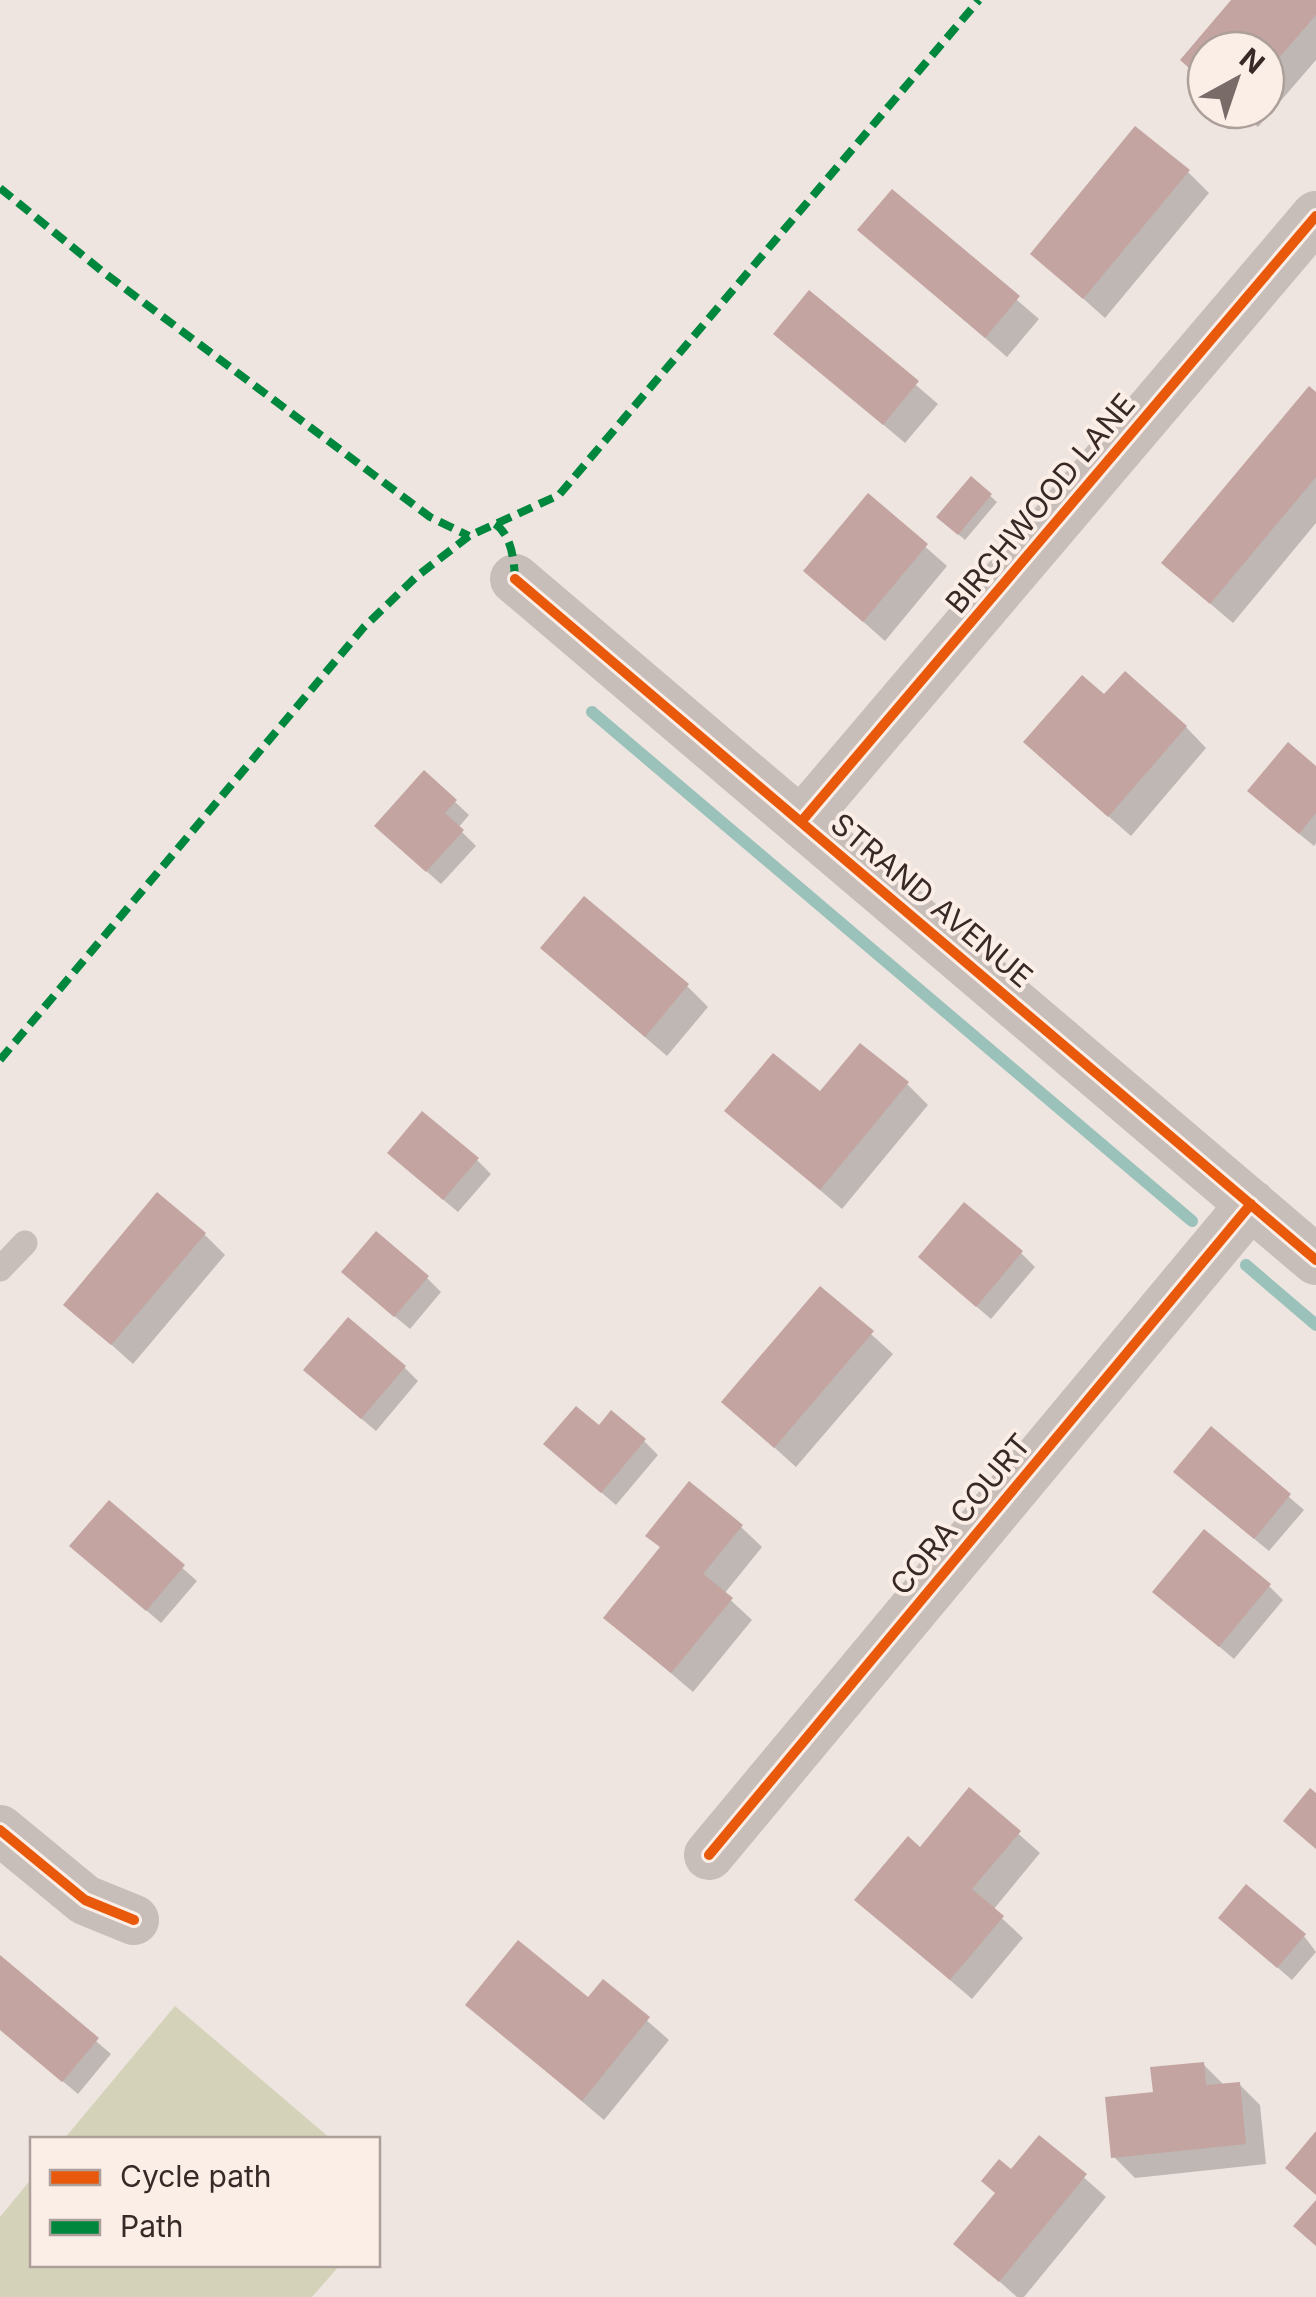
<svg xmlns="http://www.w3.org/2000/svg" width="1316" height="2297" viewBox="0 0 1316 2297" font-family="Inter,sans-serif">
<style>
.green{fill:#d4d3b9}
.shadow{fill:#0003}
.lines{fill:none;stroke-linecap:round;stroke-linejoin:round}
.stream{stroke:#9ac2ba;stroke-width:12}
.building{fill:#c3a4a0}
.service{stroke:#c7bdb9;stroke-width:25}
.minor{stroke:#c7bdb9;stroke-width:50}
.quiet{stroke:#00873e;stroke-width:8;stroke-dasharray:15 8;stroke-linecap:butt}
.cycleway-casing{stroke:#fbeee7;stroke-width:16}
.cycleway{stroke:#e8590c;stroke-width:10}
.labels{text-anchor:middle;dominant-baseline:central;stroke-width:8;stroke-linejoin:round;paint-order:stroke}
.street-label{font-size:30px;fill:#382927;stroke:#fbeee7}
</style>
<rect width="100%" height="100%" fill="#eee5e0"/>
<path class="green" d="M175,2006L331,2139H64Z
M32,2178V2264L340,2265L312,2297H0V2217Z"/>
<path class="shadow" d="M1234,0H1316V60L1258,127L1238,110H1266V50H1206V82L1183,59Z
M1188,172L1209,193L1105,318L1033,254Z
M892,192L1039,319L1007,357L860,230Z
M809,293L938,404L905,443L776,334Z
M1316,395V523L1233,623L1186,583Z
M971,479L997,502L965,540L945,523Z
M869,497L947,566L885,641L806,571Z
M1105,698L1186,727L1206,748L1131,836L1047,763Z
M1316,769V843L1314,846L1264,805Z
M424,773L469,815L458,828L476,846L441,884L391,840Z
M564,968L687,986L708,1007L667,1056Z
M907,1084L928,1105L842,1209L728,1111Z
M477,1160L491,1174L458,1212L404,1167Z
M204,1234L225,1255L133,1364L66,1304Z
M1021,1253L1035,1267L991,1319L935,1271Z
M427,1278L441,1292L410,1329L358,1286Z
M821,1289L893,1354L796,1467L724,1402Z
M404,1367L418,1381L376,1431L320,1384Z
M599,1428L644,1441L658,1455L616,1505L561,1458Z
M1211,1430L1304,1510L1269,1551L1190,1486Z
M109,1503L197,1581L161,1623L87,1559Z
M741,1527L762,1547L724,1594L752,1620L693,1692L606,1618L662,1549L648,1535Z
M1269,1586L1283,1600L1234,1659L1170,1605Z
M970,1791L1040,1853L993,1910L1023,1938L972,1999L857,1900L921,1850Z
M1235,1931L1304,1936L1316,1952L1292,1980Z
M0,1959L111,2054L78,2094L0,2029Z
M603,1982L669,2040L604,2120L468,2005L588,2001Z
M1203,2064L1224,2085L1239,2084L1260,2105L1266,2164L1135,2178L1114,2157L1156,2094Z
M1039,2138L1106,2197L1024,2297H1017L957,2244Z"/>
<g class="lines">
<path class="stream" d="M592,712L1192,1221
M1246,1265L1316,1325"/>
</g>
<path class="building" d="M1231,0H1316V15L1266,73V50H1206V83L1180,60Z
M1135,126L1190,170L1083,299L1030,254Z
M892,189L1020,296L985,338L857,230Z
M809,290L919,381L883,425L773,334Z
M1309,386L1316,392V477L1210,604L1161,563Z
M971,476L992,494L958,535L936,517Z
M868,493L928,544L863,622L803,571Z
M1125,671L1187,726L1108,817L1023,742L1082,675L1104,694Z
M1288,742L1316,766V813L1299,834L1247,791Z
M424,770L457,800L445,813L464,830L426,872L374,826Z
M584,896L689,984L645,1037L540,948Z
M860,1043L909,1082L820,1190L724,1111L773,1053L820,1091Z
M422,1111L479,1158L443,1200L387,1153Z
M157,1192L206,1233L111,1345L63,1305Z
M964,1202L1023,1251L976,1307L918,1257Z
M376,1231L429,1276L394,1317L341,1272Z
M820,1286L874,1331L774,1448L721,1402Z
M348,1317L406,1366L361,1419L303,1370Z
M576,1406L599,1425L611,1410L646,1439L601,1493L543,1444Z
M1211,1426L1291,1494L1254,1539L1173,1472Z
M689,1481L743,1525L703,1574L733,1598L671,1673L603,1618L660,1547L645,1536Z
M109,1500L185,1565L146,1611L69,1546Z
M1204,1529L1271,1584L1219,1647L1152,1592Z
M969,1787L1021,1831L972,1889L1004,1916L950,1980L854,1900L908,1836L920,1847Z
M1310,1788L1316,1793V1849L1283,1821Z
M1246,1884L1306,1934L1277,1968L1218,1918Z
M518,1940L588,1997L603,1979L650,2017L582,2101L465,2005Z
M0,1955L99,2038L62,2082L0,2030Z
M1204,2062L1206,2085L1240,2082L1246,2144L1111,2158L1105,2097L1153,2092L1150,2067Z
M1316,2131V2195L1285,2168Z
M1039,2135L1087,2174L999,2282L953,2244L995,2193L981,2181L999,2159L1011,2169Z
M1316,2200V2246L1293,2226Z"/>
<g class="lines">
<path class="service" d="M0,1269L25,1243"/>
<path class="minor" d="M515,579L1316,1260
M801,822L1316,216
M0,1830L85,1900L134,1920
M709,1855L1251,1204"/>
<path class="quiet" d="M0,188L103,272L430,517L469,536
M495,524C512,535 514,561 515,579
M0,1060L364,627L416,577L469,536L559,495L979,0"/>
<g class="cycleway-casing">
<path id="cycleway" d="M515,579L1316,1260
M801,822L1316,216
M0,1830L85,1900L134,1920
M709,1855L1251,1204"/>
</g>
<use href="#cycleway" class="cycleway"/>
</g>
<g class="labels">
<g class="street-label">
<text transform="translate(1040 503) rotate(-50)">BIRCHWOOD LANE</text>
<text transform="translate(932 900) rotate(40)">STRAND AVENUE</text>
<text transform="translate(960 1514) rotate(-50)">CORA COURT</text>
</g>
</g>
<rect x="30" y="2137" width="350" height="130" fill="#fbeee7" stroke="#ad9f9a" stroke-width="2.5"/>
<rect x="50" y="2170" width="50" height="15" fill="#e8590c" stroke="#ad9f9a" stroke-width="2.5"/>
<text x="120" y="2187" font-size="30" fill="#382927">Cycle path</text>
<rect x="50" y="2220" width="50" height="15" fill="#00873e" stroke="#ad9f9a" stroke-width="2.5"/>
<text x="120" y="2237" font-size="30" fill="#382927">Path</text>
<g transform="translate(1236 80) rotate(40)"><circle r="48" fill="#fbeee7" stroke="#ad9f9a" stroke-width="2.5"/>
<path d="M0-8L18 38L0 25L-18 38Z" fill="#786b68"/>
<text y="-15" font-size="28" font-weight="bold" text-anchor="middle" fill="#382927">N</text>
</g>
</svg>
